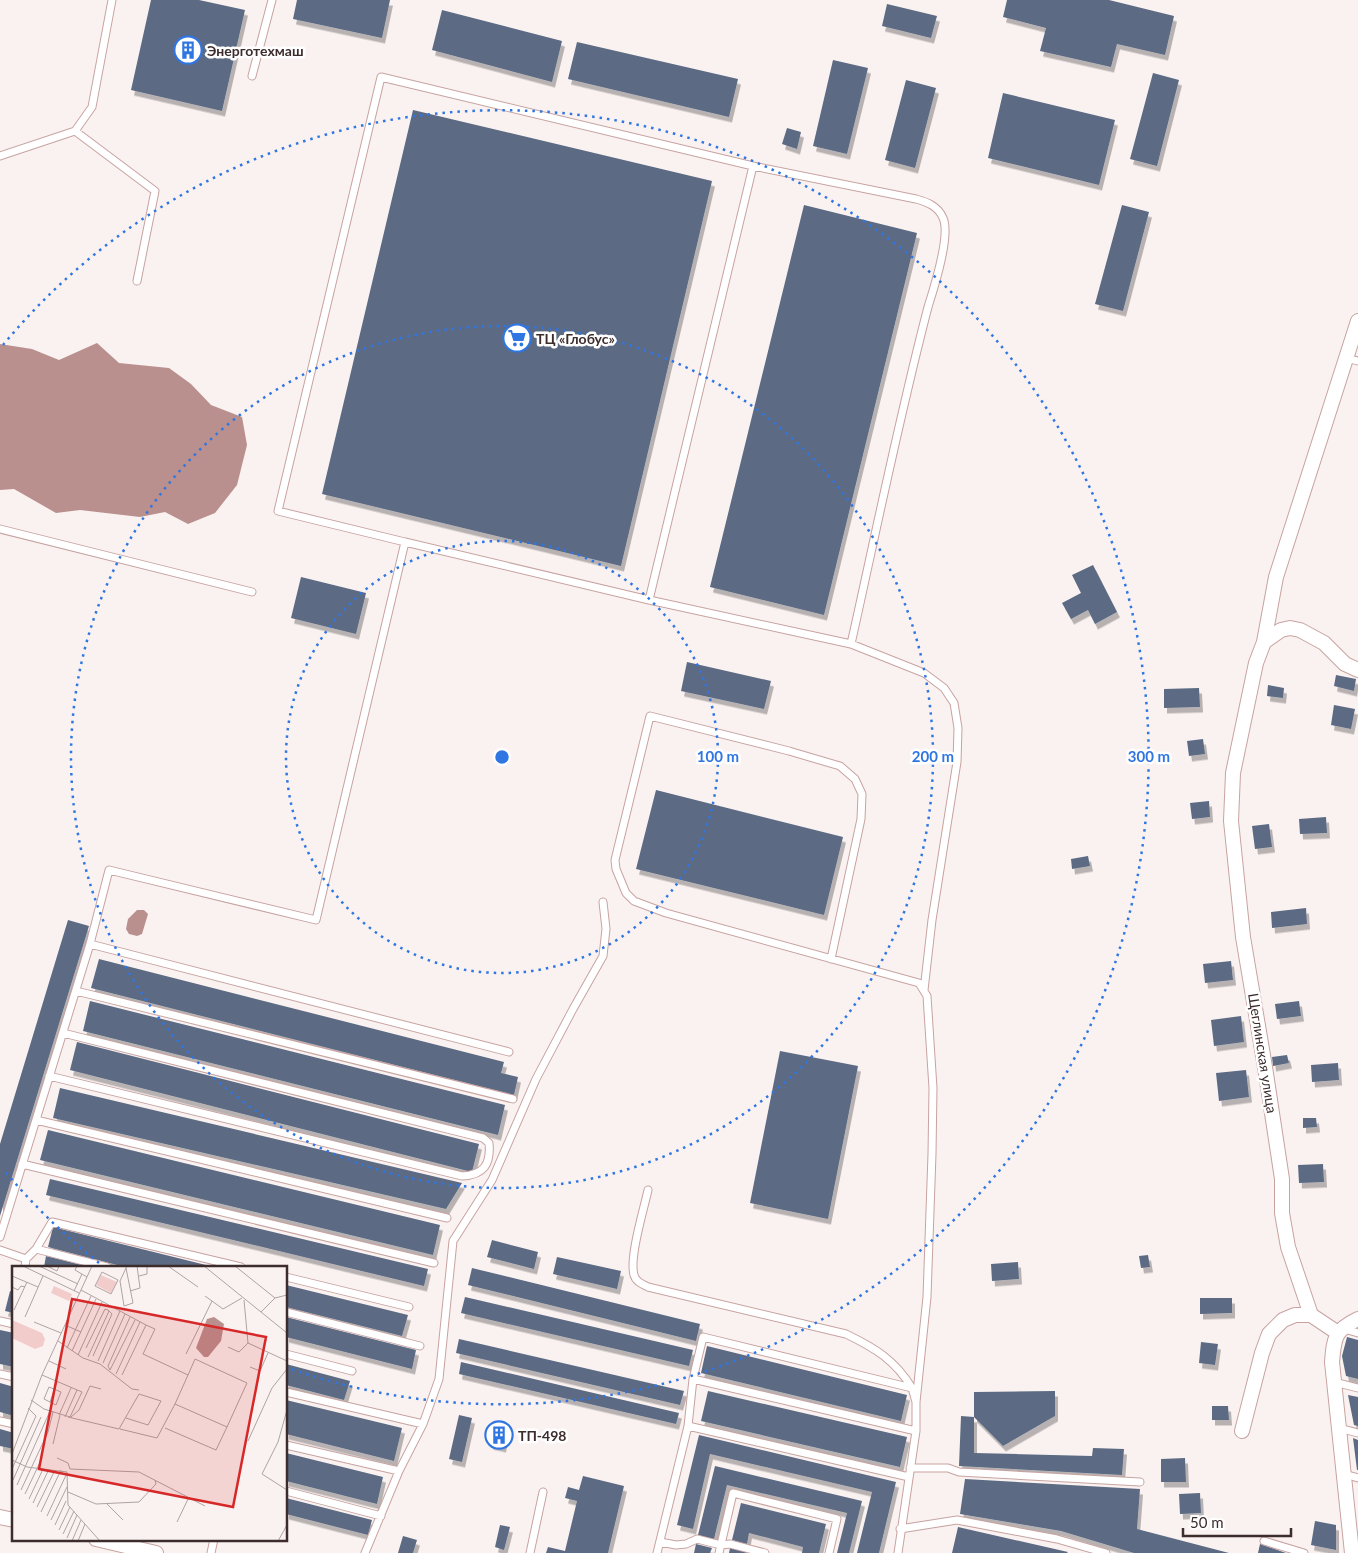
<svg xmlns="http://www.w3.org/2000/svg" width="1358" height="1553" viewBox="0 0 1358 1553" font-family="Lato,sans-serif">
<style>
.water{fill:#b9908e}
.building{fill:#5b6b83;filter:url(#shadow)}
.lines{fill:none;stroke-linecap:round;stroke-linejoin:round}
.service-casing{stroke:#c7a3a1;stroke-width:9}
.minor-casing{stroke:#c7a3a1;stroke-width:16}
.service{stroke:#fff;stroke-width:7}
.minor{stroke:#fff;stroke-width:14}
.ring{fill:none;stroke:#3076e2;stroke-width:2.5;stroke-dasharray:2.5 5}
.labels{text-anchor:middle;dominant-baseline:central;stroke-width:5;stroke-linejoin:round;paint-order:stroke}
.poi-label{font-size:14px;font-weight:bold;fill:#3c2d2c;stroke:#fff;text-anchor:start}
.street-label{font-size:14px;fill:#3c2d2c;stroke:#fff}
.inset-road{fill:none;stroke:#aea3a2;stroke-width:1}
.view{fill:#d62828;fill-opacity:0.15;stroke:#d62828;stroke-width:2.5}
.inset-edge{fill:none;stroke:#3c2d2c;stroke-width:2.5}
.centre{fill:#3076e2;stroke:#fff;stroke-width:2.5}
.ring-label{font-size:15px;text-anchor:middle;font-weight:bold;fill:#3076e2;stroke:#fff;stroke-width:5;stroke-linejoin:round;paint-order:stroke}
</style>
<defs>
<filter id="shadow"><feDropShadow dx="3" dy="5.5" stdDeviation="0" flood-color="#0004"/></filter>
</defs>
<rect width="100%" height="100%" fill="#faf2f1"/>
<path class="water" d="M97,343L119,363L169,368L191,384L211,405L242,417L247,445L237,485L215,513L188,524L165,512L140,517L80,510L56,513L14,489L0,490V344L32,349L59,360Z
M137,910H144L148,914L142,934L137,936L129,934L126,929L128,919Z"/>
<path class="building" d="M151,0H199L245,10L222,111L131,90Z
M297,0H390L382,38L293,19Z
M1007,0H1109L1174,16L1165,55L1117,44L1111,67L1040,51L1046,28L1003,17Z
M887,4L937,16L931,38L882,26Z
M442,10L562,41L552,82L432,50Z
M577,42L738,79L729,117L568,79Z
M833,60L868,68L847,154L813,146Z
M1153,73L1179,80L1157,166L1130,159Z
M906,80L936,88L915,168L885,160Z
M1003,93L1115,120L1099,185L988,158Z
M413,110L712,181L621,566L322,494Z
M787,128L801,132L797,149L782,144Z
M804,205L917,233L824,615L710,587Z
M1122,205L1149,212L1123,311L1095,304Z
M1093,565L1117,612L1095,624L1088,610L1071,619L1062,603L1081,593L1072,575Z
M301,577L366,593L356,634L291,618Z
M687,662L771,681L764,709L681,691Z
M1336,675L1356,679L1354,691L1334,686Z
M1268,685L1284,688L1283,698L1267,696Z
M1199,688L1200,707L1164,708V689Z
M1334,705L1355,709L1351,729L1331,725Z
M1203,739L1205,754L1189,756L1187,741Z
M656,790L843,837L824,915L636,869Z
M1209,801L1210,817L1192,819L1190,803Z
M1326,817L1327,833L1300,834L1299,819Z
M1269,824L1272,847L1255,849L1252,826Z
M1088,856L1090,866L1072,869L1071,859Z
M1306,908L1307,924L1272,928L1271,912Z
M68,920L89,926L0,1216V1144Z
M99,959L504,1062L501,1073L518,1077L514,1095L91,988Z
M1231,961L1233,980L1205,983L1203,964Z
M90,1001L505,1105L498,1135L83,1031Z
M1299,1001L1301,1016L1277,1019L1275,1004Z
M1241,1016L1244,1042L1214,1046L1211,1020Z
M77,1042L479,1144L472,1172L70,1070Z
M780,1051L858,1066L828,1219L750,1203Z
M1287,1055L1289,1063L1273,1066L1272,1057Z
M1338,1063L1339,1080L1312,1082L1311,1065Z
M1246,1070L1249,1097L1219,1101L1216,1073Z
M60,1088L462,1183L446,1209L53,1118Z
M1303,1118H1316L1317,1127L1303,1128Z
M48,1130L440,1225L433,1255L40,1160Z
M1323,1164L1324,1182L1299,1183L1298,1165Z
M50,1179L428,1269L424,1286L46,1195Z
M53,1227L210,1266V1267H125L48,1247Z
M492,1240L538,1252L534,1269L487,1257Z
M1148,1255L1150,1267L1141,1268L1139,1256Z
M46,1256L86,1266V1267H44Z
M557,1257L621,1271L617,1289L553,1274Z
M1018,1262L1019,1279L992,1281L991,1264Z
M472,1268L700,1324L696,1341L468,1285Z
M286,1285L408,1315L402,1336L286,1307Z
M10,1291L14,1292V1313L5,1311Z
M465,1297L693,1350L689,1366L461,1313Z
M1200,1298H1232V1313L1200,1314Z
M286,1317L416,1350L412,1369L286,1337Z
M0,1330L14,1333V1367L0,1364Z
M1347,1337L1358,1340V1379L1346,1376L1342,1356Z
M459,1339L684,1391L680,1405L456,1353Z
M1201,1342L1218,1344L1215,1365L1199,1363Z
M707,1346L907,1395L901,1421L701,1373Z
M461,1362L679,1413L676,1424L459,1374Z
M286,1364L350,1381L344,1400L286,1385Z
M0,1383L14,1387V1416L0,1412Z
M708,1391L907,1437L900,1467L701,1421Z
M1055,1391V1416L1003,1446L974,1417V1392Z
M1348,1395L1358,1397V1426L1354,1425Z
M286,1400L402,1428L394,1461L286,1434Z
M1212,1406H1228L1229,1420H1212Z
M459,1415L472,1418L462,1462L449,1459Z
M961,1416L974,1417V1453L1092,1456L1093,1448L1124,1449L1122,1475L959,1466Z
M494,1424L507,1427L503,1447L490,1444Z
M0,1429L14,1433V1449L0,1446Z
M699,1435L896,1482L879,1553H857L872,1492L710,1454L693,1529L677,1525Z
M1353,1438L1358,1440V1470H1357Z
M286,1453L383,1477L377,1504L286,1481Z
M1185,1458L1186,1482H1161V1459Z
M715,1466L862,1501L849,1553H837L847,1513L727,1485L714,1539L698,1535Z
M583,1476L624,1486L608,1553H546L548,1547L565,1551L577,1501L565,1498L568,1487L579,1490Z
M965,1479L1140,1489L1137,1529L1229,1553H1134L1061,1531L960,1514Z
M1200,1493L1201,1513L1180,1514L1179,1494Z
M286,1498L372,1520L368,1535L286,1514Z
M741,1503L826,1524L819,1553H802L803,1547L749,1533L747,1544L732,1540Z
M1315,1521L1336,1525V1550L1311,1545Z
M500,1525L510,1527L504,1550L495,1547Z
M958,1527L1068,1552L1067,1553H952Z
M403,1536L417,1540L413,1553H398Z
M696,1544L712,1548L710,1553H694Z
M1260,1544L1286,1553H1258Z
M730,1548L746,1552V1553H729Z"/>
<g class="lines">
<g class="service-casing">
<path id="service" d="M252,76L272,0
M75,131L155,191L137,281
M0,156L75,131L92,107L112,0
M753,166L916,199C927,202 938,206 943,218C951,235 934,288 928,307C899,418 876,532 851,644
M1346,358L1358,361
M0,529L252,592
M649,600L851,644L924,673L944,688L954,703L958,728L957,762L932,920L924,990
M90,944L109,870L316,920L405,542L649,600L753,166L381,77L278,511L405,542
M831,959L861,819L862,794L855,779L840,766L789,751L650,716L615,860L616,869L626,893L634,901L666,913L919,983L927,996L933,1088L932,1154L927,1297L916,1402
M76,991L513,1099
M49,1076L462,1176C484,1175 491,1164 489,1143L483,1138L63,1033
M36,1120L447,1218
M22,1164L434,1263
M648,1190C644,1209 629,1257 634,1275C636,1282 642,1284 648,1287L846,1334C875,1348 895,1360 912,1388
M0,1237L90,944L509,1052
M36,1249L107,1267
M0,1250L26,1259
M25,1267L26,1259L36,1249L52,1222L241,1267
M286,1277L409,1307
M286,1312L420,1346
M0,1321L14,1324
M1344,1329L1358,1333
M286,1354L352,1371
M0,1374L14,1377
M693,1379L916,1431
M1334,1382L1358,1388
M286,1392L423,1424
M0,1421L14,1424
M688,1426L909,1477
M1339,1428L1358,1433
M286,1445L399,1471
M910,1468H948L959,1472L1140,1482
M1344,1474L1358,1478
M286,1491L381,1516
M900,1529L957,1520L1057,1539L1106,1553
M1264,1541L1304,1553
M660,1542L676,1545L686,1544L697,1539L721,1545L730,1544L765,1553
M211,1553L214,1539
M365,1553L399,1471L423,1424L439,1379L453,1241L492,1180L536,1079L573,1009L603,956L606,929L603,902
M530,1553L543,1492
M657,1553L688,1426L693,1379L703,1337L912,1388L916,1402V1431L898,1553
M719,1553L733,1493L837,1519L829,1553"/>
</g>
<g class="minor-casing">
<path id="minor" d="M1264,642L1281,630L1290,628L1300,630L1324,643L1345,664L1358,670
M1311,1315L1338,1333
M1242,1431L1262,1353L1269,1334L1283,1320L1295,1315H1311L1288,1247L1282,1213V1179L1265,1067L1243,937L1231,821L1233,773L1256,663L1264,642L1276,577L1358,321
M0,1517L14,1520
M96,1539L156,1553
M1352,1553L1332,1362C1334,1337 1335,1330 1358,1319"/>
</g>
<use href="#service" class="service"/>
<use href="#minor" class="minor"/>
</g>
<g class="ring">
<circle cx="502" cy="757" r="216"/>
<circle cx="502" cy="757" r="431"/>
<path d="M99 1263A647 647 0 0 1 3 1169M3 345A647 647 0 1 1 291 1369"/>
</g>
<defs>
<g id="building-ring" transform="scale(1.4375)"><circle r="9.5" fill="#fff" stroke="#3076e2" stroke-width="1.5"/><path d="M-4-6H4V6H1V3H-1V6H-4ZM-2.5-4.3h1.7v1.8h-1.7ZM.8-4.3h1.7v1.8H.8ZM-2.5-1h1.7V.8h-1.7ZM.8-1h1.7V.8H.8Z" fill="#3076e2"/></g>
<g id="supermarket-ring" transform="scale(1.4375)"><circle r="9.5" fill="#fff" stroke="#3076e2" stroke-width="1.5"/><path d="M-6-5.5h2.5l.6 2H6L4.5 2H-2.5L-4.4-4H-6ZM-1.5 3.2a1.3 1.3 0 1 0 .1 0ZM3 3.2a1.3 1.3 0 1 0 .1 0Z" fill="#3076e2"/></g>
</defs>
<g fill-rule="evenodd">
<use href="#building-ring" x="188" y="50"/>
<use href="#supermarket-ring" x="517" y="338"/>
<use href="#building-ring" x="499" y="1435"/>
</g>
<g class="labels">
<g class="poi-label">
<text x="207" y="50">Энерготехмаш</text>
<text x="536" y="338">ТЦ «Глобус»</text>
<text x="518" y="1435">ТП-498</text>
</g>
<g class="street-label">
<text transform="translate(1263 1053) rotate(81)">Щеглинская улица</text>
</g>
</g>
<g transform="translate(12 1266)">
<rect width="275" height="275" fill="#faf2f1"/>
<path d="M89,9L105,16L99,27L84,19ZM42,20L60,28L57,35L39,27ZM0,54L30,67L33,73L31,80L23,83L0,72Z" fill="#f2ccca"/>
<path d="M202,51L212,58L209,75L196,91H192L184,82L195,53Z" fill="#b9908e"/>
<path class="inset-road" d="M11,0L67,27M27,0L66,18M35,0L45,5L47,0M65,0L63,4L75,11M156,0L186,21M192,0L275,67M223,0L263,32M114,2L121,37L112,40L108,15L115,0M90,6L106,14L99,28L83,20ZM0,10L26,21M127,10L135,8V0M0,21L6,24L9,20L13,21M69,24L134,59L110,109M62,25L70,8M118,25L128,22L125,0M193,30L211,43L230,32M232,34L236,77L275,95M2,44L15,16M249,46L263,32L275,29M13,51L31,10M118,51L96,100L98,104L123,54M22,56L49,67M53,59L69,66M134,59L143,63L131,88L176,109L163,138L215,161L235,117L183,93L176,109M46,75L71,92L88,98L120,123L127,124M216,81L227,86L236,77M55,82L79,30M74,82L93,43L96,44M60,85L84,33M174,88L200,35M66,89L90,36M81,90L100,48L96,44M76,91L97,45M37,95L54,103M86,95L108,45M91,97L113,48M238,101L248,105L256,87M104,108L128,56M37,121L49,126L44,139L32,133ZM19,134L32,143L58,151L70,126L30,109M38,136L45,116M275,144L266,176L250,208L275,224M47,149L59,122M53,151L65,124M56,151L107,163L127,128L149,135L136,159L114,152M59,151L67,144L78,120L89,123M153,162L204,184L215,161M108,163L145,172L163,138M236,175L260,122L275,103M41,178L48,149M0,188L30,109L80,0M45,192L56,197L58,203L127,206L193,240M0,194L15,201L55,206M0,203L24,150L16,142M55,206L56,239L88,275M1,214L29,151M5,219L38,145M9,224L36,166L41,146M56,226L84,238L127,236L144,218L143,214M13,228L30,192M17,233L31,203M21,237L37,203M95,238L111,254M25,241L43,204M29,246L49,204M35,250L55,207M39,254L55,221M165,256L177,231M43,259L54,235M47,264L58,241M51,268L62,245M55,272L65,249M60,275L69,254M66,275L73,258M266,275L275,259"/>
<path class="view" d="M60,33L254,71L221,241L27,203Z"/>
<rect width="275" height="275" class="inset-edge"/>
</g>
<circle cx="502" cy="757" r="8" class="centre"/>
<g class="ring-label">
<text x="718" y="762">100 m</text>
<text x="933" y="762">200 m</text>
<text x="1149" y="762">300 m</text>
</g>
<path d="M1183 1528v8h108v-8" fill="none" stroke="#3c2d2c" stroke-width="2.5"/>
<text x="1190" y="1528" font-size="15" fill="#3c2d2c" stroke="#ffffff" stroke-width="4" paint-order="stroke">50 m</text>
</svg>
